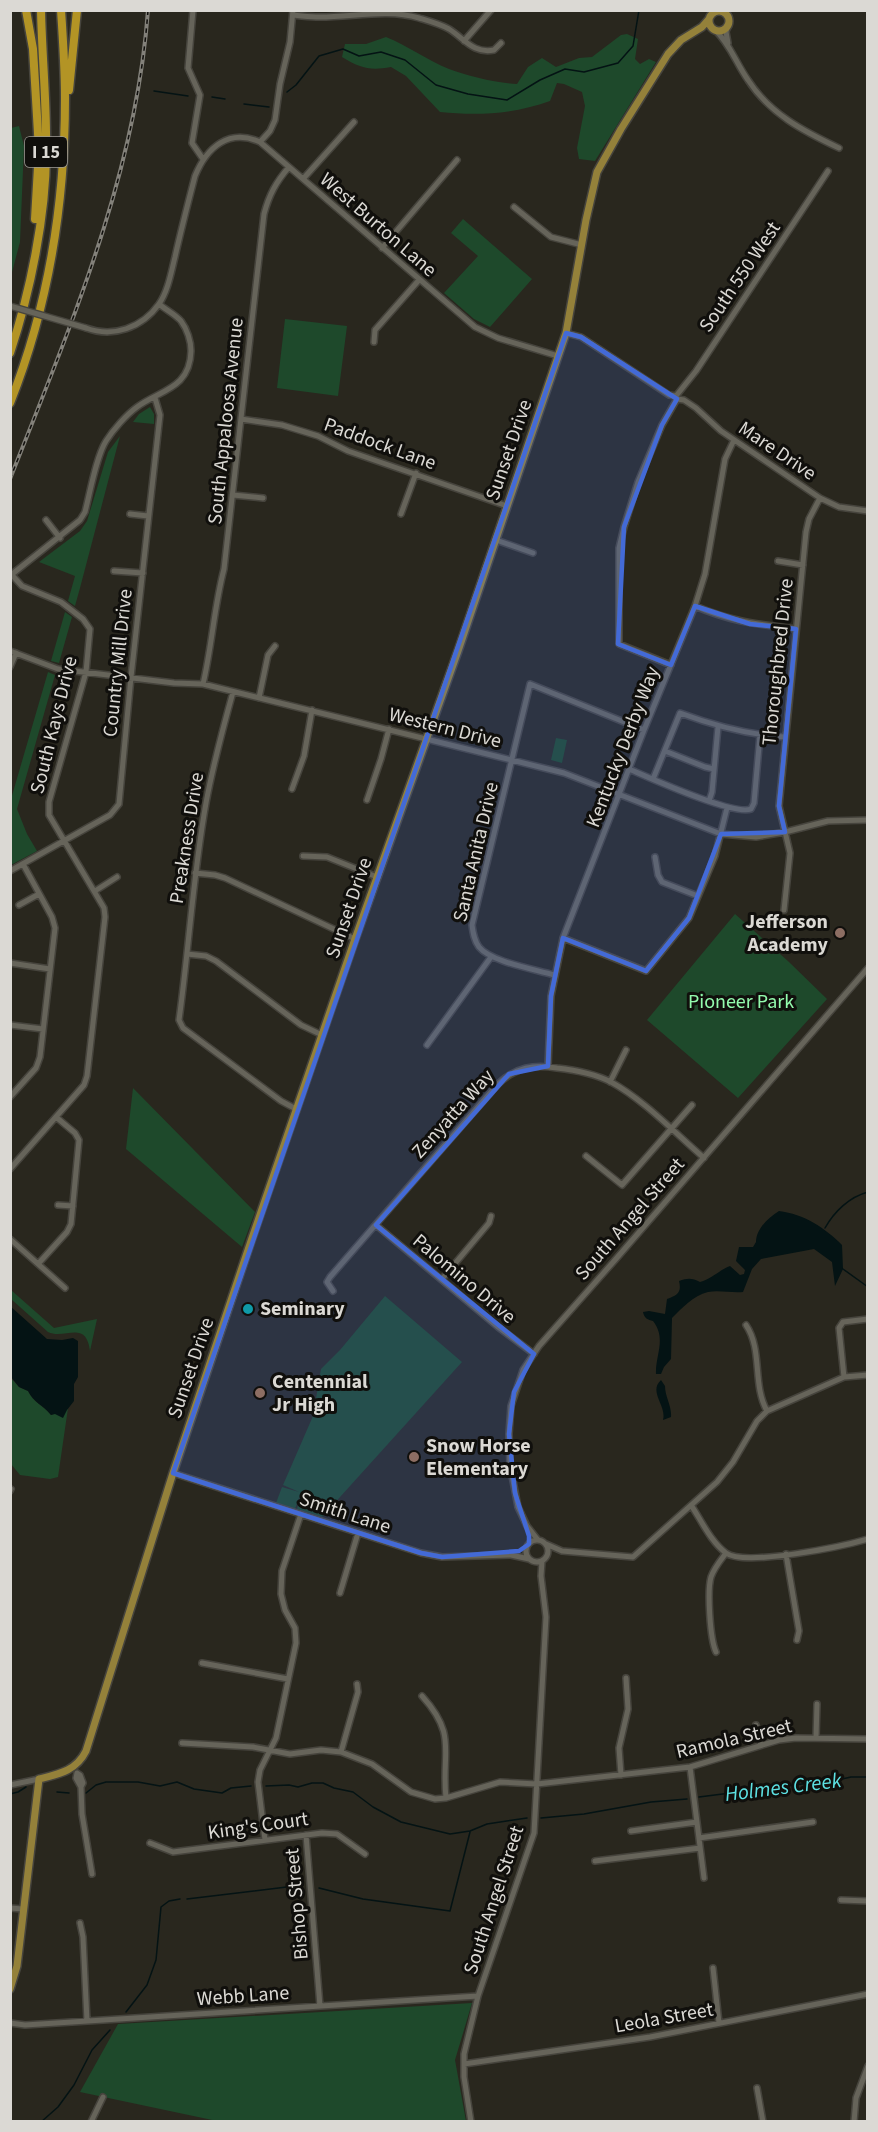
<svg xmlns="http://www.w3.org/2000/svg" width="878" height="2132" viewBox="0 0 878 2132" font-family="'Source Sans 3',sans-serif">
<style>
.green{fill:#1e492b}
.water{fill:#041314}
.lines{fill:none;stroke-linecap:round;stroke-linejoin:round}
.stream{stroke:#041314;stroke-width:1.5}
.minor-casing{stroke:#46443d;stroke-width:8}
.major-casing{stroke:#46443d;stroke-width:10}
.highway-casing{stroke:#46443d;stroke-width:11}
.minor{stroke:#66645a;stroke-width:5}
.major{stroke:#94813a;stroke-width:7}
.highway{stroke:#b39425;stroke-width:8}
.rail-casing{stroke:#83817a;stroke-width:4}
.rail{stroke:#100f0c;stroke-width:1.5;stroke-dasharray:4.5;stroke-linecap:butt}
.minor-bridge-casing{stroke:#46443d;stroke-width:8;stroke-linecap:butt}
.minor-bridge{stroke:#66645a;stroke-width:5}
.marked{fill:#436ad7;fill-opacity:0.2;stroke:#436ad7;stroke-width:4.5;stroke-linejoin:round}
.education-dot{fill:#8d6e63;stroke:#100f0c;stroke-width:2}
.culture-dot{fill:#0f9aa8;stroke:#100f0c;stroke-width:2}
.labels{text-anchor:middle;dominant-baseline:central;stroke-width:6;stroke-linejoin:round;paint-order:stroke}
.shield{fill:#100f0c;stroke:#9e9c98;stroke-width:1.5}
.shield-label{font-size:18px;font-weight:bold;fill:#dbd9d4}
.street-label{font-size:20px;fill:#dbd9d4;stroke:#100f0c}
.poi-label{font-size:20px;font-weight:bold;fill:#dbd9d4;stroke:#100f0c;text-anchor:start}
.park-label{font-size:20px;fill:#93faad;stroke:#100f0c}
.water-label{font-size:21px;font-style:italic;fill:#5de1e3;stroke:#100f0c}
</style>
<rect width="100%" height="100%" fill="#29271e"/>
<path class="green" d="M627,34L638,39L635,59L640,64L649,59L656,62L595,161L579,159L577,148L585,106L582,92L564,84L557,83L550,101C514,114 478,116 440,112L406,76L391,67C370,71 360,68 342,57L345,44H366L386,37C408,46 427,60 449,69C467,76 497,83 517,84L528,67L542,58L556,67L579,58L592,57L621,35Z
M19,126L24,146L20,242L11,276V128Z
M463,219L532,279L490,327L474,319L444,293L478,256L451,233Z
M285,319L347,326L338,396L277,388Z
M150,407L154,414V424L133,422L139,414Z
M120,436L80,588L75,606L68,601L75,576L39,562L80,531L87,521L108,452Z
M65,612L72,617L59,663L51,661Z
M48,672L55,675L17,809L27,834L37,851L11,865V799Z
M556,738L567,740L562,763L551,760Z
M735,914L789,962L827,999L738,1098L647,1020Z
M133,1088L255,1212L242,1247L126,1149Z
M11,1290L54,1328L97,1319L90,1351C86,1319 65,1340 48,1332L11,1299Z
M385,1296L462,1362L322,1517L297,1509L301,1492L295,1509L276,1503L282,1487L299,1492L283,1485L313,1416L321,1369L340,1350Z
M10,1377L19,1387L28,1391C34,1403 42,1404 51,1415L68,1408L58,1477L50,1479L20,1475L11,1464Z
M472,2003L455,2060L466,2121H217L80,2092L118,2024Z"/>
<path class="water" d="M779,1211C804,1214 825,1228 842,1245L843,1269L835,1286L832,1262L814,1249L761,1259L752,1269L743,1292C731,1293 719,1290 708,1292C693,1296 682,1308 672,1318L671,1359L664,1367L661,1374H656C655,1355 667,1339 653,1321C648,1320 644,1318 643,1312L649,1311L665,1314L667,1299C677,1295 682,1293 679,1281C688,1278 692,1278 700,1282C712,1279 719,1270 730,1266L740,1275L744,1274L745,1270L736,1261L739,1247H753L756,1242C756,1229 769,1217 779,1211Z
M10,1306L47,1339L62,1340L73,1338L78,1341V1377L74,1384V1401L67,1410L63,1418L55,1414L51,1415C42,1404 34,1403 28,1391L19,1387L11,1377Z
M661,1380L665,1386C665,1397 672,1406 671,1417L663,1420C667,1406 648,1392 661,1380Z"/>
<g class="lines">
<path class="stream" d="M154,91L188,96
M287,92L296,85L319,56L343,49L359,56L381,52L405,60L436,85L468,94L507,100L540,80L565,69L584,72L618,63L633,46L639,10
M212,97L225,99
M244,104L269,107
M825,1228C834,1212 849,1197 868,1192
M843,1269L868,1287
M266,1786L289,1785L298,1787L312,1783H323L334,1788L353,1792L373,1807L401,1822L450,1834L470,1831L487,1824L527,1818
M57,1792L69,1793
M86,1793L96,1785L106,1782H138L160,1786L177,1782L194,1789L222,1793L231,1788L251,1786
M10,1794L18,1792L26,1787
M699,1797L842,1779L851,1777H868
M541,1818L584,1814L651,1802L687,1799
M319,1888L363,1899L450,1911L470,1832
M187,1899L303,1885
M126,2012L147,1985L156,1960L161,1907L169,1901L180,1899
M41,2122L58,2107L74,2085L92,2050L110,2030"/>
<g class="minor-casing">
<path id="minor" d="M193,10L188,68L200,95L192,143L203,159
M293,15C301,16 308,17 316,17C350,18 386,8 419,18C429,21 440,24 449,29C465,39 473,54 494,50L501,43
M728,25L726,32L728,43
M715,30C730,44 736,63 748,80C770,114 803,131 839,148
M464,41L491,10
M260,142L270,131L275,120L280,84L290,42L293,10
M303,179L354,122
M514,207L551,237L582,245
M382,248L457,160
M86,328C113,338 142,328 159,304C168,291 171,273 175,257C181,230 188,203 195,176C207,147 229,128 260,142L475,327L498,338L558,356
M566,333L581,337L669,395L676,396
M374,342L375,330L419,280
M676,396L696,371L828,171
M677,399L684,400L696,408L721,431L820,498L839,507L868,511
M241,419L282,425L318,436L348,451L507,506
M233,495L263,498
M130,514L148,516
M401,514L416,473
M46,520L60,538
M496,540L533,553
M778,561L803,565
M114,571L143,573
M11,575L80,520L85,512C90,493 96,457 106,441C113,430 126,415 137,407C160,390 190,389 191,351C191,341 187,329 181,321C175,314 166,310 159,304
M695,606C732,622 757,624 796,629
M10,651L58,669L174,683L203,684L564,773L721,834L756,837L785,832L828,821L868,820
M671,665L619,644V548L624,527L638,482L662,425L677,399
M10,667L16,653
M203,684C212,646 214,607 224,569L264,214C269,195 276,182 289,167
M233,692C223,728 213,765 206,803C193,875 189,948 179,1020L183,1028L281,1101L296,1109
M259,698L268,655L275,646
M665,751L705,767L714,769
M629,769C650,778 734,816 751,809L754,803L760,735
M653,779L680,713C715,726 748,735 785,737
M292,789L304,756L312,710
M367,800L381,759L389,729
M709,801L712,792L718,727
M303,856L327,857L377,877
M655,857L658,875L662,882L698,896
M10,871L110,815L119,804L131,677L160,415L155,398
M195,873L215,875L225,878L355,939
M95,891L117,877
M19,905L39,894
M784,910L790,853L779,806L806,532L809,519L820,498
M563,938L646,971L689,918L715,856L727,808
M187,954L206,956L216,961L301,1025L322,1035
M10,963L50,969
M554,975C534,969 491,962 479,947C474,940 473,933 472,925L530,684L644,730
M10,1025L43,1029
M427,1045L491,957
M548,1066L551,996L563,938L644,730L695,606L705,574L725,459L734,440
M610,1082L626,1050
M10,1097L36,1068L40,1057L55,928L52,917L23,864
M586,1156L622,1185L692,1105
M10,1169L84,1085L87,1076L105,917L104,908L49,815V802L86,672L90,629L83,619L61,602L22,586L11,574
M58,1205L73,1206
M376,1225L498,1327L534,1354
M10,1239L65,1288
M38,1264L67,1232L71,1224L79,1140L75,1133L56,1117
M442,1279L489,1223L491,1216
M333,1291L327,1282L330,1277L498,1084C516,1067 534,1064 557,1068C575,1070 595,1074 611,1082C644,1100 675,1133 704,1158
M746,1325C763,1350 752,1384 767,1411
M844,1377L839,1328L843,1322L868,1319
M173,1473L421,1553L442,1557L511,1555L529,1559
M10,1491L11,1489
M691,1505C701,1520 711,1542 726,1553C745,1567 844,1546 868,1539
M538,1540L527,1526L518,1507L510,1465L509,1434L511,1406L523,1370L539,1346L615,1260L868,968
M526 1551a11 11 0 1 1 22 0a11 11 0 1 1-22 0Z
M546,1544L562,1551L633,1557L717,1482L733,1462L757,1421L767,1411L844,1377L868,1375
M786,1554L799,1631L797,1640
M340,1593L358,1533
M716,1652C710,1639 707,1591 711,1577C714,1568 720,1561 726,1553
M202,1663L288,1679
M422,1696C458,1736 441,1751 446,1798
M756,1725L761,1745
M816,1738L817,1704
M182,1743L253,1747L290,1754L321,1750L341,1752L372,1764L411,1792L435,1799L446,1798L500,1782L537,1784L690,1767L779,1740L796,1738L868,1739
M341,1752L358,1692L357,1684
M690,1767L704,1878
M621,1775L619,1748L628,1709L626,1678
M10,1785L39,1779
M81,1787L76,1778L77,1773L80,1775L83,1783L81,1787L82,1814L92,1874
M631,1831L697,1822
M306,1835L320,2006
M699,1838L813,1822
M265,1840L258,1782L260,1770L276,1738L296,1643L295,1628L285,1610L281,1594L282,1571L301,1514
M150,1843L173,1852L322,1833L337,1834L365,1854
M595,1861L700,1848
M841,1900L868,1901
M10,1908L23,1909
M80,1923L83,1937L87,2021
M713,1968L719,2023
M10,2023L25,2025L478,1996
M464,2064L650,2037L868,1994
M757,2088L763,2122
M91,2122L103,2097
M471,2122L464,2077V2054L478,1996L534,1833L546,1617L541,1576L542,1561
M854,2122L856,2098L868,2066"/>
</g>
<g class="major-casing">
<path id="major" d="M709 21a10 10 0 1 1 20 0a10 10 0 1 1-20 0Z
M10,1989L17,1966L39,1779C59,1774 76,1771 86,1751L173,1473L252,1238L355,939L458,651L566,333L586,220L597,172L621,129L668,54L681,40L702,27L709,19"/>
</g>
<g class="highway-casing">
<path id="highway" d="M26,10L33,49L39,150L35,219
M69,90L77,10
M10,353C30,293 46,216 46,152C47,105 42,58 41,10
M10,403C49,305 65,202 65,98C65,69 63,39 61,10"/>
</g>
<use href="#minor" class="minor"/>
<use href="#major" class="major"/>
<use href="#highway" class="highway"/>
<g class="rail-casing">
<path id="rail" d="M10,479C70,327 136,175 148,10"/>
</g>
<use href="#rail" class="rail"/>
<g class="minor-bridge-casing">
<path id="minor-bridge" d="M10,306L86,328"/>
</g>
<use href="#minor-bridge" class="minor-bridge"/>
</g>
<path class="marked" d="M566,333L581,337L677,399L662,425L624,527L618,644L671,665L695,606L750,624L796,629L779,806L785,832L721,834L689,918L646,971L563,938L551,996L548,1066L509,1074L376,1225L534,1354L514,1392L509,1434L515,1493L529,1536V1544L519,1551L442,1557L421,1553L173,1473Z"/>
<g class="education-dot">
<circle cx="840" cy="933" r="6"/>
<circle cx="260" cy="1393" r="6"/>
<circle cx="414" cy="1457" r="6"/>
</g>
<circle class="culture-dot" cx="248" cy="1309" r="6"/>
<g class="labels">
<rect class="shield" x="25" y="137" width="42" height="30" rx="4.5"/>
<g class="shield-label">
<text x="46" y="152">I 15</text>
</g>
<g class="street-label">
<text transform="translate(378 225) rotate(41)">West Burton Lane</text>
<text transform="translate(740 277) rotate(-56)">South 550 West</text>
<text transform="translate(226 421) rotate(-84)">South Appaloosa Avenue</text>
<text transform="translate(380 444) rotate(20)">Paddock Lane</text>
<text transform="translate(509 450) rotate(-71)">Sunset Drive</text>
<text transform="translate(777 451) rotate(34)">Mare Drive</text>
<text transform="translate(778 662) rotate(-84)">Thoroughbred Drive</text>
<text transform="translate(118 663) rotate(-84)">Country Mill Drive</text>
<text transform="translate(54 725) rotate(-76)">South Kays Drive</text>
<text transform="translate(445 728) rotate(14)">Western Drive</text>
<text transform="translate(623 747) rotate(-69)">Kentucky Derby Way</text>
<text transform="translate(187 838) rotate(-81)">Preakness Drive</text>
<text transform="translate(476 852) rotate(-77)">Santa Anita Drive</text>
<text transform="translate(349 908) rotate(-71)">Sunset Drive</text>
<text transform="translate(453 1114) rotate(-48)">Zenyatta Way</text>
<text transform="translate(630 1219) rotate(-49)">South Angel Street</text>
<text transform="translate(464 1279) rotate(40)">Palomino Drive</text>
<text transform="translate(191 1368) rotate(-71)">Sunset Drive</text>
<text transform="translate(345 1513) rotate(18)">Smith Lane</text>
<text transform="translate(734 1739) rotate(-13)">Ramola Street</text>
<text transform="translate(258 1826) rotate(-8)">King's Court</text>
<text transform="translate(494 1900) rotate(-72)">South Angel Street</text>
<text transform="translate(297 1904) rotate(-95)">Bishop Street</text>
<text transform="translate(243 1996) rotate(-4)">Webb Lane</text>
<text transform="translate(664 2018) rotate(-10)">Leola Street</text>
</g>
<g class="poi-label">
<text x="828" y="922" text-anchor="end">Jefferson<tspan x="828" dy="23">Academy</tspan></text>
<text x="260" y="1309">Seminary</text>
<text x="272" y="1382">Centennial<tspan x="272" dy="23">Jr High</tspan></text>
<text x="426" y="1446">Snow Horse<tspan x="426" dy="23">Elementary</tspan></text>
</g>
<g class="park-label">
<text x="741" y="1002">Pioneer Park</text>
</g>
<g class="water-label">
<text transform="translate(783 1787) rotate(-7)">Holmes Creek</text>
</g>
</g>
<rect width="878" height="2132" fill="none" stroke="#dbd9d4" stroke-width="24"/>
</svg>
